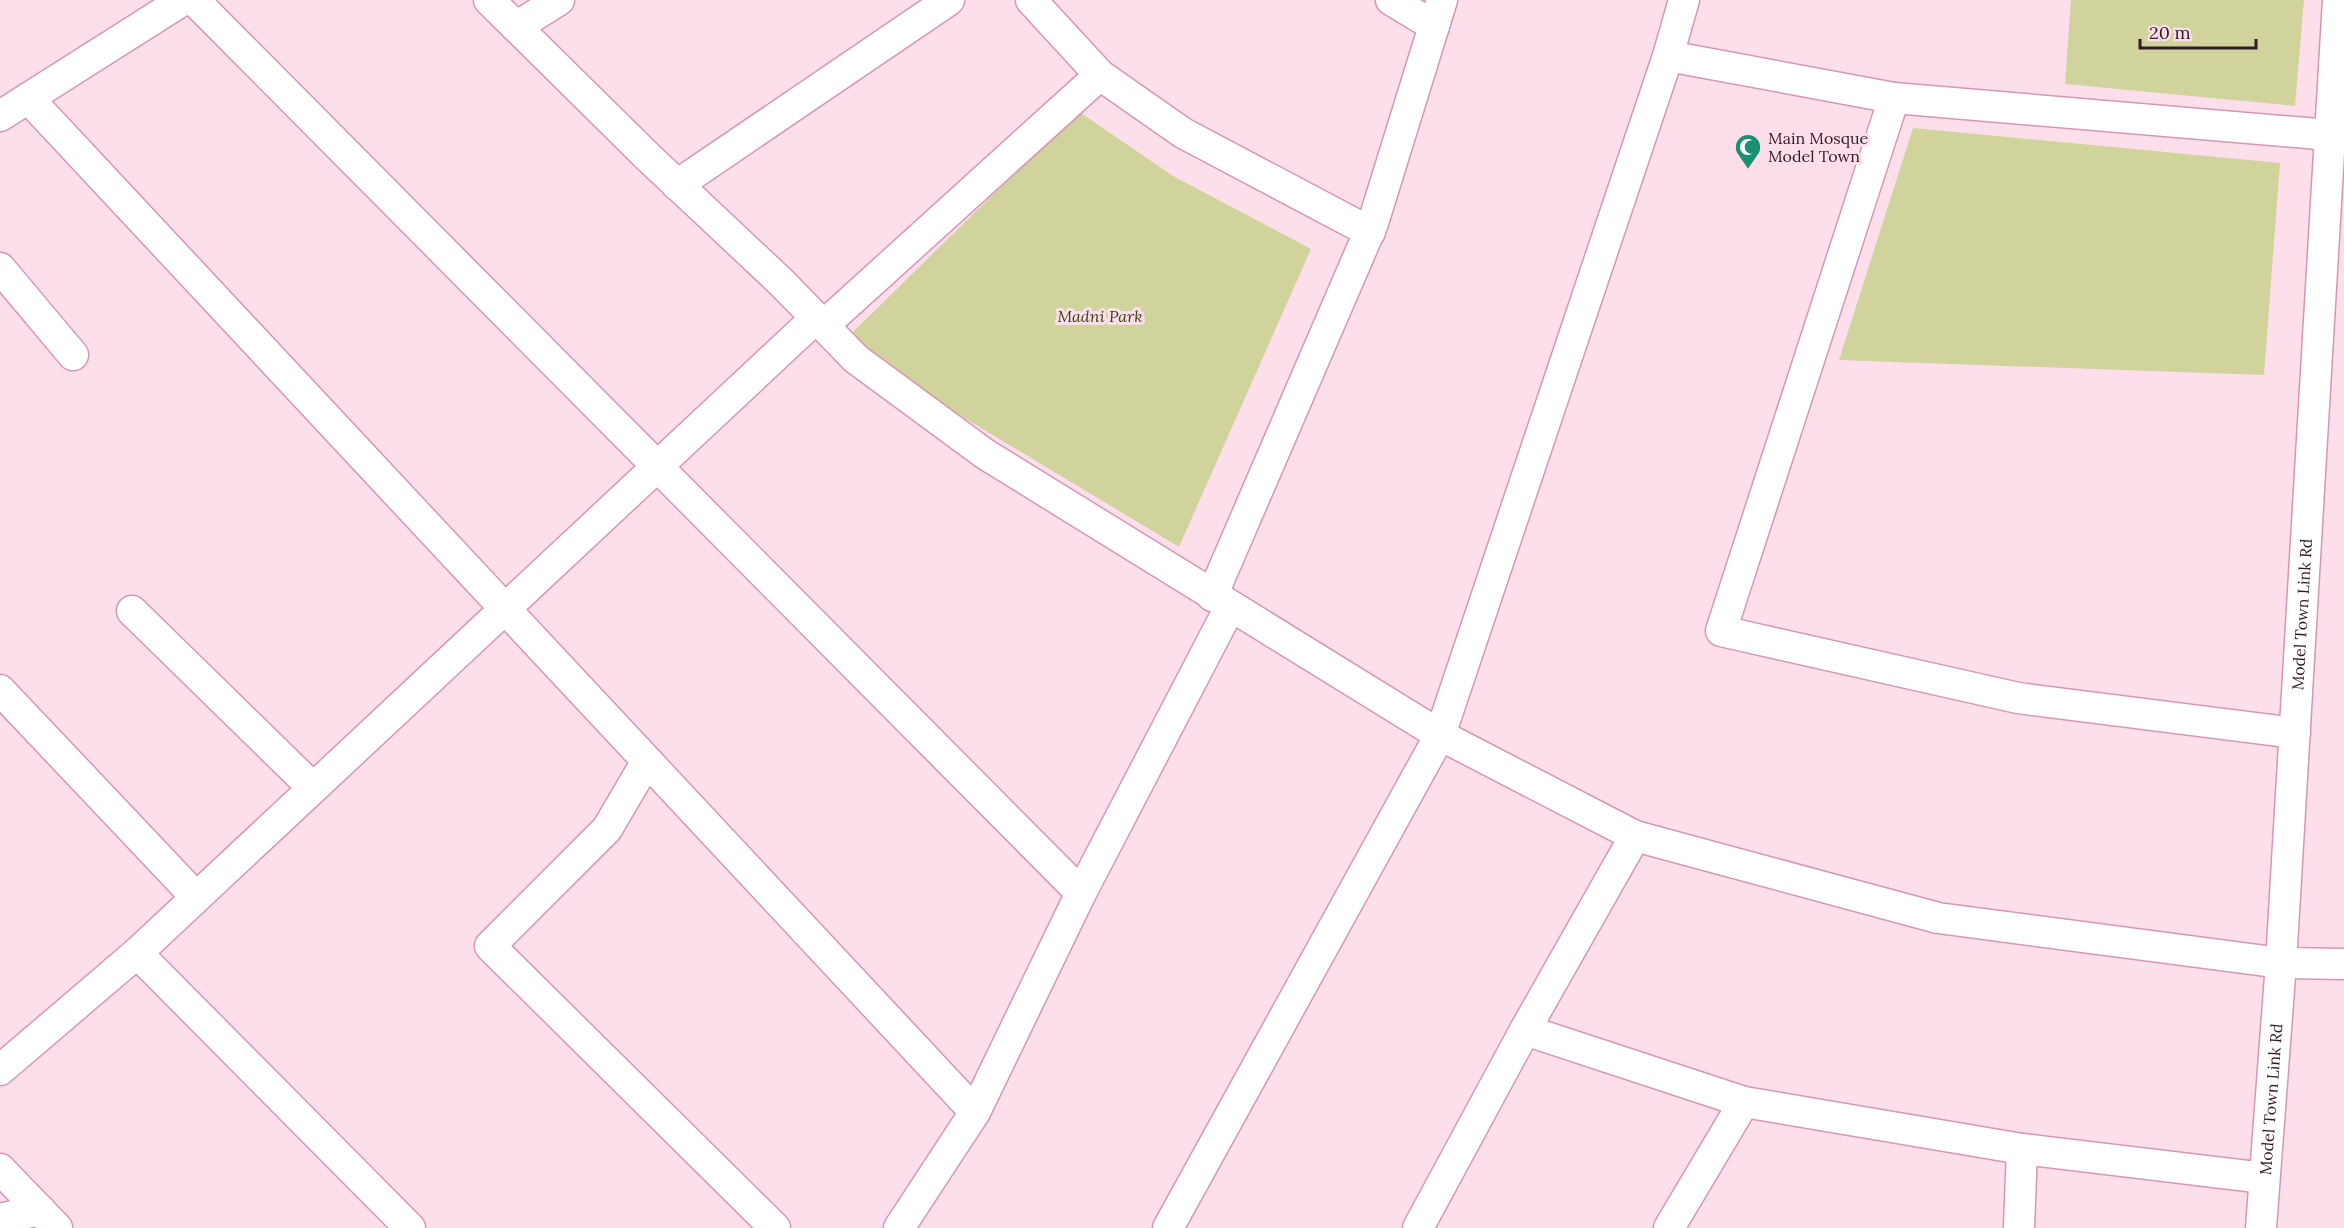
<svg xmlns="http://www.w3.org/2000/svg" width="2344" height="1228" viewBox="0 0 2344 1228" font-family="Lora,serif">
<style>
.green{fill:#d0d39c}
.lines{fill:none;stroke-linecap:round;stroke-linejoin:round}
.minor-casing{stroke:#d796b4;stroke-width:33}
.minor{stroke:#fff;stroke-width:30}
.labels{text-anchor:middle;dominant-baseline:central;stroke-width:6;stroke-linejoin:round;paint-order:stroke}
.poi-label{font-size:16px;fill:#331a26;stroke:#fcdfeb;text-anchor:start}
.park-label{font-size:16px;font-style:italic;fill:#3f400f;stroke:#fcdfeb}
.street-label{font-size:16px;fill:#331a26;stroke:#fcdfeb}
</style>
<rect width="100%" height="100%" fill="#fcdfeb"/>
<path class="green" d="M2071,0H2304L2295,106L2065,84Z
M1078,111L1173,176L1311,249L1179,547L913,387L851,334Z
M1913,128L2280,163L2264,375L1839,360Z"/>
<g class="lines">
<g class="minor-casing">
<g id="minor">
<path d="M194,0L1081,893"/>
<path d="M489,0L648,157L781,282L856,359L985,454L1440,735L1635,836L1938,918L2281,963L2344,964"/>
<path d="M1031,0L1100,75L1183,133L1370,232"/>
<path d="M1391,0L1434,26"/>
<path d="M516,27L559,0"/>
<path d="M1668,56L1894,98L2330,135"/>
<path d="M28,98L975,1112"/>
<path d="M1894,98L1721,631L2018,698L2295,733"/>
<path d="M0,116L183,0"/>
<path d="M677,185L949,0"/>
<path d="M0,268L73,355"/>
<path d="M823,326L1100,75"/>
<path d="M1212,596L1373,223L1442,0"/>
<path d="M132,611L312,787"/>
<path d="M0,690L196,897"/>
<path d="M647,761L607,829L490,946L775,1228"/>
<path d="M137,953L410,1228"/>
<path d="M1525,1030L1744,1102L2022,1149L2264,1178"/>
<path d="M0,1070L137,953L816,318"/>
<path d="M0,1169L57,1228"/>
<path d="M0,1219L40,1210"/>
<path d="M899,1228L975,1112L1081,893L1230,607"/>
<path d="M1168,1228L1440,735L1668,56L1684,0"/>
<path d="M1418,1228L1525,1030L1635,836"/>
<path d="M1669,1228L1744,1102"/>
<path d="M2019,1228L2022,1149"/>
<path id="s1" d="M2261,1228L2281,963L2338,0"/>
</g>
</g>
<use href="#minor" class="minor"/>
</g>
<defs>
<g id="mosque-pin" transform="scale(1.35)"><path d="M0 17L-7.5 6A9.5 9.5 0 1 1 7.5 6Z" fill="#1b8f72" stroke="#fcdfeb"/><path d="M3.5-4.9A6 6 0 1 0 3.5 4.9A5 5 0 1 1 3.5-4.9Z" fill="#fff"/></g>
</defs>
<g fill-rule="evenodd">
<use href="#mosque-pin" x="1748" y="147"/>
</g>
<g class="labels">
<g class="poi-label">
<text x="1768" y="138">Main Mosque<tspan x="1768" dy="18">Model Town</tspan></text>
</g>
<g class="park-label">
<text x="1100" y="316">Madni Park</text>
</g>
<g class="street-label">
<text stroke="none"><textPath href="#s1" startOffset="615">Model Town Link Rd</textPath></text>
<text stroke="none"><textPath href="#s1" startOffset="129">Model Town Link Rd</textPath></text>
</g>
</g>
<path d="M2140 39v9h116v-9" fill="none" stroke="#331a26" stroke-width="3"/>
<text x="2149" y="39" font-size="18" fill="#331a26" stroke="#fcdfeb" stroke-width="4.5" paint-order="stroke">20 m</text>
</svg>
